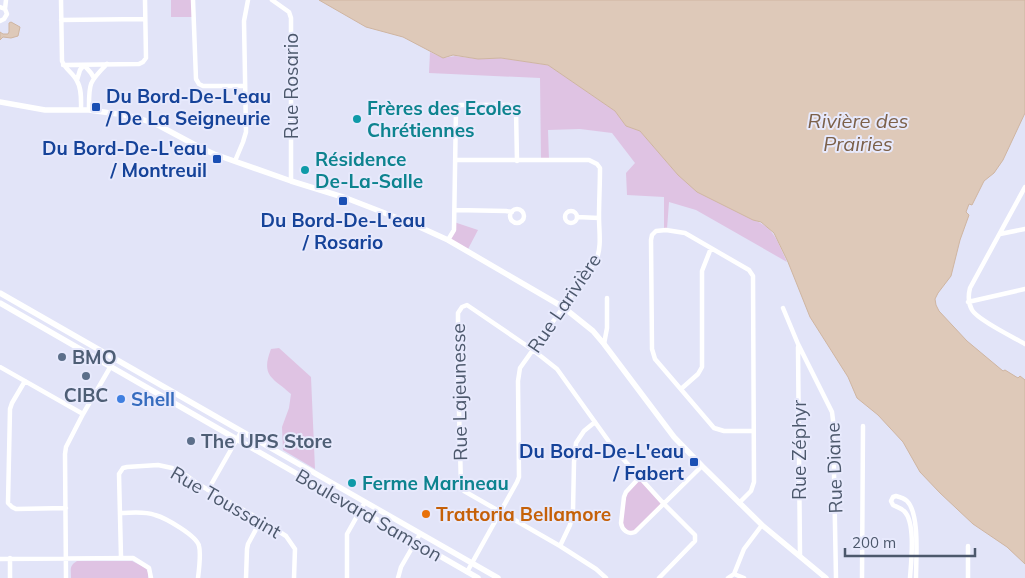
<svg xmlns="http://www.w3.org/2000/svg" width="1025" height="578" viewBox="0 0 1025 578" font-family="Mulish,sans-serif">
<style>
.green{fill:#dfc3e3}
.water{fill:#dec9b9;stroke:#cfb5a1}
.lines{fill:none;stroke-linecap:round;stroke-linejoin:round}
.minor{stroke:#fff;stroke-width:4.5}
.tertiary{stroke:#fff;stroke-width:5.5}
.transit-dot{fill:#1a4fb4;stroke:#e7e9fc;stroke-width:2}
.culture-dot{fill:#0f9aa8;stroke:#e7e9fc;stroke-width:2}
.service-dot{fill:#5c6f8a;stroke:#e7e9fc;stroke-width:2}
.shop-dot{fill:#3f7fe0;stroke:#e7e9fc;stroke-width:2}
.food-dot{fill:#e8710a;stroke:#e7e9fc;stroke-width:2}
.labels{text-anchor:middle;dominant-baseline:central;stroke-width:4;stroke-linejoin:round;paint-order:stroke}
.street-label{font-size:19px;fill:#4c586c;stroke:#e7e9fc}
.transit-label{font-size:19px;font-weight:bold;fill:#164399;stroke:#e7e9fc;text-anchor:end}
.culture-label{font-size:19px;font-weight:bold;fill:#0d838f;stroke:#e7e9fc;text-anchor:start}
.service-label{font-size:19px;font-weight:bold;fill:#4e5e75;stroke:#e7e9fc;text-anchor:start}
.shop-label{font-size:19px;font-weight:bold;fill:#366cbe;stroke:#e7e9fc;text-anchor:start}
.food-label{font-size:19px;font-weight:bold;fill:#c56008;stroke:#e7e9fc;text-anchor:start}
.water-label{font-size:20px;font-style:italic;fill:#7c6049;stroke:#e7e9fc}
</style>
<rect width="100%" height="100%" fill="#e2e4f8"/>
<path class="green" d="M171,0H193L194,17H171Z
M430,52L443,58L455,56L478,59L501,58L548,65L615,111L626,126L640,131L678,175L697,192L753,220C775,227 778,243 787,262L696,210L669,202L667,229L664,228V197L627,195L626,173L635,163L612,133L580,129L548,130L549,160H541L540,78L429,73Z
M454,222L478,230L467,251L448,240L454,230Z
M279,348L311,377L315,469L283,450L282,427L289,408L291,394C274,378 260,377 271,349Z
M639,478L663,503L631,534L621,527L624,497Z
M77,561H132L146,568L148,572V578H71C71,569 69,566 77,561Z"/>
<path class="water" d="M319,0H1025V113L1003,160L994,173L984,181L972,205L969,204L966,212L969,215L960,240L951,276L938,293L935,299L936,305L939,311L967,341L1003,371L1005,370L1018,378L1020,376L1025,380V564L1007,547L973,524L940,493L920,472L903,442L878,415L857,398L848,377L810,317L788,262L774,233L761,222L753,220L697,192L678,175L640,131L626,126L615,111L548,65L501,58L478,59L453,55L443,58L403,37L366,27Z
M11,22L20,27L18,36L11,38L3,37L0,40V32L3,34H8L9,32V23Z"/>
<g class="lines">
<path class="minor" d="M61,0L62,61C65,69 73,73 77,81C82,89 81,101 81,110
M193,0L196,79L199,84L203,86H245
M272,0L289,12L291,18V181
M0,7L5,9L7,14L4,19L0,21
M5,9L6,0
M61,20L145,19
M63,65L139,64L143,62L146,58L145,0
M84,65L91,73L94,78
M77,80L80,70L84,65
M89,110C89,84 88,83 107,64
M455,160H589L597,164L600,168C600,185 599,201 599,217C599,232 602,246 596,261L520,368L518,381L519,477L517,482L467,572
M235,161L243,142L246,132L244,21L248,0
M1025,187L970,288C968,296 968,303 972,310C978,320 1013,337 1025,344
M510 216a7 7 0 1 1 14 0a7 7 0 1 1-14 0Z
M455,210L506,211L512,212
M565 217a6 6 0 1 1 12 0a6 6 0 1 1-12 0Z
M577,217L599,218
M1000,234L1025,229
M448,240L454,230L456,109L460,105H509L516,110L517,161
M968,302L1025,289
M783,308L798,344L832,412L833,420L836,578
M604,344L607,328V298
M798,347L800,556
M0,367L83,414
M25,381L12,403L10,409L8,503L12,507L16,509L66,508
M681,389L698,374L702,367V271L711,248
M639,478L626,492L624,497L621,523C622,530 628,535 635,532L702,466
M208,490L241,432
M739,503L751,491L754,482L753,276L749,270L685,233L666,230L656,231L652,235L651,240L652,349L655,359L714,428L724,431H753
M120,513C132,513 144,511 155,515C166,518 197,536 199,546C201,553 199,570 198,578
M560,546L570,525L573,511L574,462L576,443L584,431L595,422
M968,546V578
M121,557L119,474L123,468L127,467L158,465L172,468L183,473L198,484L261,520L286,536L295,549L294,578
M0,559L133,558L149,568L151,578
M734,574L744,578
M10,578V558
M66,578L65,454L66,447L83,414L115,359
M246,578L247,549L248,544L261,520
M347,578V534L365,502
M398,578L401,567L420,534
M606,578L596,569L560,546L464,491L461,487L458,371V313L462,307L467,305L533,350L557,369L615,450L663,503L695,535V541L659,578
M728,578L734,574L744,549L762,525
M862,578L863,426
M910,578C911,563 916,522 904,511C901,508 897,507 893,505L891,501L893,497L896,496C900,497 904,498 907,501C920,514 916,559 916,578"/>
<path class="tertiary" d="M0,102L45,110H89L125,115L141,119L156,124L199,147L214,154L291,181L346,198L413,224L448,240L563,307L593,331L604,344L674,437L702,466L762,525L826,578
M0,293L498,578
M0,303L478,578"/>
</g>
<g class="transit-dot">
<rect x="91" y="102" width="10" height="10" rx="2.5"/>
<rect x="212" y="154" width="10" height="10" rx="2.5"/>
<rect x="338" y="196" width="10" height="10" rx="2.5"/>
<rect x="689" y="457" width="10" height="10" rx="2.5"/>
</g>
<g class="culture-dot">
<circle cx="357" cy="119" r="5"/>
<circle cx="305" cy="170" r="5"/>
<circle cx="352" cy="483" r="5"/>
</g>
<g class="service-dot">
<circle cx="62" cy="357" r="5"/>
<circle cx="86" cy="376" r="5"/>
<circle cx="191" cy="441" r="5"/>
</g>
<circle class="shop-dot" cx="121" cy="399" r="5"/>
<circle class="food-dot" cx="426" cy="514" r="5"/>
<g class="labels">
<g class="street-label">
<text transform="translate(291 86) rotate(-90)">Rue Rosario</text>
<text transform="translate(564 303) rotate(-56)">Rue Larivière</text>
<text transform="translate(459 392) rotate(-91)">Rue Lajeunesse</text>
<text transform="translate(799 450) rotate(-90)">Rue Zéphyr</text>
<text transform="translate(834 468) rotate(-92)">Rue Diane</text>
<text transform="translate(226 502) rotate(30)">Rue Toussaint</text>
<text transform="translate(369 515) rotate(30)">Boulevard Samson</text>
</g>
<g class="transit-label">
<text x="106" y="96" text-anchor="start">Du Bord-De-L'eau<tspan x="106" dy="22">/ De La Seigneurie</tspan></text>
<text x="207" y="148">Du Bord-De-L'eau<tspan x="207" dy="22">/ Montreuil</tspan></text>
<text x="343" y="220" text-anchor="middle">Du Bord-De-L'eau<tspan x="343" dy="22">/ Rosario</tspan></text>
<text x="684" y="451">Du Bord-De-L'eau<tspan x="684" dy="22">/ Fabert</tspan></text>
</g>
<g class="culture-label">
<text x="367" y="108">Frères des Ecoles<tspan x="367" dy="22">Chrétiennes</tspan></text>
<text x="315" y="159">Résidence<tspan x="315" dy="22">De-La-Salle</tspan></text>
<text x="362" y="483">Ferme Marineau</text>
</g>
<g class="service-label">
<text x="72" y="357">BMO</text>
<text x="86" y="395" text-anchor="middle">CIBC</text>
<text x="201" y="441">The UPS Store</text>
</g>
<g class="shop-label">
<text x="131" y="399">Shell</text>
</g>
<g class="food-label">
<text x="436" y="514">Trattoria Bellamore</text>
</g>
<g class="water-label">
<text x="858" y="120">Rivière des<tspan x="858" dy="23">Prairies</tspan></text>
</g>
</g>
<path d="M845 548v8h130v-8" fill="none" stroke="#4c586c" stroke-width="2.5"/>
<text x="852" y="548" font-size="15" fill="#4c586c" stroke="#e7e9fc" stroke-width="4" paint-order="stroke">200 m</text>
</svg>
